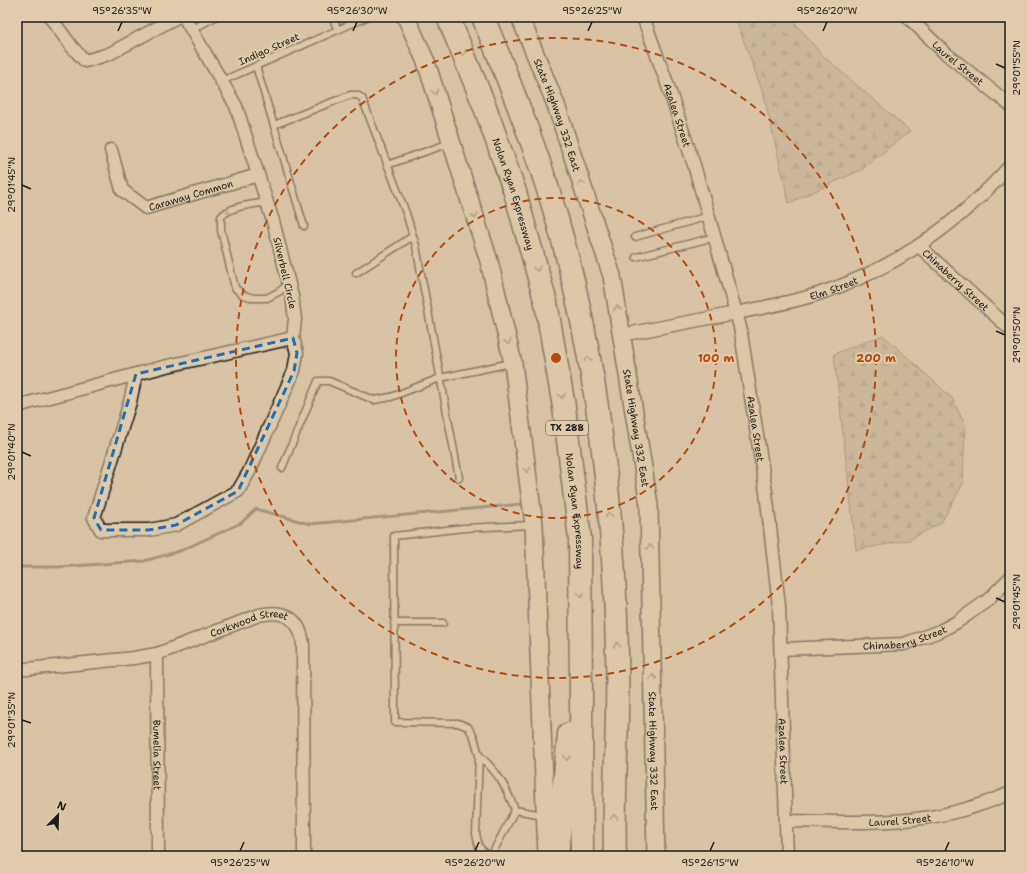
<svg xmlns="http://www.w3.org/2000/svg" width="1027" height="873" viewBox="0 0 1027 873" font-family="'Shantell Sans',sans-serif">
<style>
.forest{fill:url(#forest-firs);stroke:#6a6254}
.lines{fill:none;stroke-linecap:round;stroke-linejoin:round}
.stream{stroke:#625a4e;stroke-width:3}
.lane-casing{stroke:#1c1c1c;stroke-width:9}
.street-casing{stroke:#1c1c1c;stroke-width:15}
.secondary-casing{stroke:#1c1c1c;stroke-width:20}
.highway-casing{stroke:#1c1c1c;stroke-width:25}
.lane{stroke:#e0cbaa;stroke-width:6}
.street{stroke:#e0cbaa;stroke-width:12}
.secondary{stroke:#e0cbaa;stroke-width:17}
.highway{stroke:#e0cbaa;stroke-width:22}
.oneway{stroke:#7e7463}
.marked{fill:none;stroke:#1f6fb2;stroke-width:3;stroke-dasharray:8 5;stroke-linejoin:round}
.ticks{fill:none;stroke:#1c1c1c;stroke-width:1.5}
.ring{fill:none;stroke:#b54a10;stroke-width:2;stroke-dasharray:7 5}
.labels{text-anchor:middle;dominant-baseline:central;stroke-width:4;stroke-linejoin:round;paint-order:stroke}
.shield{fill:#e0cbaa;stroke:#575047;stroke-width:1}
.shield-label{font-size:9px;font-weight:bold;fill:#1c1c1c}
.street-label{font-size:10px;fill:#1c1c1c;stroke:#e0cbaa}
.centre{fill:#b54a10;stroke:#e0cbaa;stroke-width:2}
.ring-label{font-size:12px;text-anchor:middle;font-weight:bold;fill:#b54a10;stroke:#e0cbaa;stroke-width:4;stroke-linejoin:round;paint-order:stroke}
.neatline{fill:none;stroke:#1c1c1c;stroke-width:1.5}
.ticks-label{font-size:10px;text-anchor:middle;fill:#1c1c1c}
</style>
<defs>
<pattern id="forest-firs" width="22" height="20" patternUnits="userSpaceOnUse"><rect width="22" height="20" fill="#b9a88d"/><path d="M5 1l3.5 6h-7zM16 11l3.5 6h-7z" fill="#968872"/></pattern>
</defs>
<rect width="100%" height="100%" fill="#d8c4a4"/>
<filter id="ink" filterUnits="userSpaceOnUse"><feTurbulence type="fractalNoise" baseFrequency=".025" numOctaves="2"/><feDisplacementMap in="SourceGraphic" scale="8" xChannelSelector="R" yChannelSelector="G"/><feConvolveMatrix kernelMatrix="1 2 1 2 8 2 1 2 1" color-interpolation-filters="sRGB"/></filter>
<g filter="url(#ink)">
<path class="forest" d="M735,17H790L822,55L910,131L861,170L789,203L764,96Z
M883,335L952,398L965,425L963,484L941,523L909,540L856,550L834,354Z"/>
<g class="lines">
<path class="stream" d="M17,567H59L144,561L180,551L241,523L256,509L310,524L523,504"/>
<g class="lane-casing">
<path id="lane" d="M332,17L338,30
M191,30L215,17
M256,66L304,226
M222,81L367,17
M274,125L350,95H357L362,98L406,213L416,246L459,478
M387,165L450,143
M267,202C253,205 231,205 221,217V230L235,288L243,295L254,298H267L280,291L289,283
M635,237L709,216
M636,257L715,237
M356,273L413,236
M282,468L318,381H329L374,400L391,397L440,378L511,363
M394,623H443
M479,755C499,774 505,785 515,810L491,856
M515,810L543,815
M488,856L479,847L476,834L479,755L474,737L468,727L458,723L395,722L394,536L464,528L532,525"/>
</g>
<g class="street-casing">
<g id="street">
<path d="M50,17L72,47L85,61L109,54L177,17"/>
<path id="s1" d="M643,17L667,83L694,165L740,327L766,492L779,606L787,856"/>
<path id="s2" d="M908,17L944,52L1010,105"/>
<path id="s3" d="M111,150L122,190L146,208L258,175"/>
<path id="s4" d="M919,246L1010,329"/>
<path id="s5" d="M621,335C661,327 701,320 741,312C766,307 793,302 818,294C893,270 957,225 1010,166"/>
<path d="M136,374L130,402L94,518L101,530H149L176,525L238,491L249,472L294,371L297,353L293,338L295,319L292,296L273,221L236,106L184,17"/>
<path d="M17,406L163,367L293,338"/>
<path id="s6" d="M781,649L904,644L940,631L957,622L988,600L1010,578"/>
<path id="s7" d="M157,654L158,856"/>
<path id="s8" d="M17,670L134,658L157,654L259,615C284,609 300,618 303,644L304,856"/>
<path id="s9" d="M787,821C869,822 932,828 1010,793"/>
</g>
</g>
<g class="secondary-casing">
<g id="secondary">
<path d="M406,17L426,62L489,261L513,363L534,525L547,856"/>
<path id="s10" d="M520,17L556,105L612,276L649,505L656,856"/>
</g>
</g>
<g class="highway-casing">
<g id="highway">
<path id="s11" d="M448,17L485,107L515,192L546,303L564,407L580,539L582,856"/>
<path d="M483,17C510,84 537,150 557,219C597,359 614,508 617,653C619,721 613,788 615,856"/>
<path d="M557,856L569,734"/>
</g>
</g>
<use href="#lane" class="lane"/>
<use href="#street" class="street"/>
<use href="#secondary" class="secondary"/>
<use href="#highway" class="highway"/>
</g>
<defs><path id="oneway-chevron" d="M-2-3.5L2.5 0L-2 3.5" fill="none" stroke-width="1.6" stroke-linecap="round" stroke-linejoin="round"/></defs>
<g class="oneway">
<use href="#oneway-chevron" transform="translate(463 53) rotate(68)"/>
<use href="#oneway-chevron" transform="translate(435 92) rotate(72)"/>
<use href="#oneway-chevron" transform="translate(581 183) rotate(-108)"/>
<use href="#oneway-chevron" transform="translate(229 211) rotate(155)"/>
<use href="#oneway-chevron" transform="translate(475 216) rotate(72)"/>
<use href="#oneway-chevron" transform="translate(537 269) rotate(76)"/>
<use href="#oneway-chevron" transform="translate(617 308) rotate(-99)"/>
<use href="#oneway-chevron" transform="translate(508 342) rotate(77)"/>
<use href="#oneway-chevron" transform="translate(588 359) rotate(-100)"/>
<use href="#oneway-chevron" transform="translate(562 396) rotate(80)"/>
<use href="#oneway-chevron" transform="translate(527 470) rotate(83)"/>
<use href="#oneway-chevron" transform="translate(609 515) rotate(-95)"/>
<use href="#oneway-chevron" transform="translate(650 547) rotate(-91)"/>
<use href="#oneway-chevron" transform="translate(581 595) rotate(89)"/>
<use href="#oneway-chevron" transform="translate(617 645) rotate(-93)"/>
<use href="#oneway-chevron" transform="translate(653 677) rotate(-91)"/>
<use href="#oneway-chevron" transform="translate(567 758) rotate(96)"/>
<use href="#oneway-chevron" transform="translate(614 817) rotate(-91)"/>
</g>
</g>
<path d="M0 0H1027V873H0ZM293,338L297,353L294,371L238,491L176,525L149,530H101L94,518L136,374Z" fill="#d8c4a4" fill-opacity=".55" fill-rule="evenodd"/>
<path class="marked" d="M293,338L297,353L294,371L238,491L176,525L149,530H101L94,518L136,374Z"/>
<path class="ticks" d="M118,31L122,22M353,31L357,22M588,31L592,22M823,31L827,22M996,64L1005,68M22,185L31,189M996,331L1005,335M22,452L31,456M996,598L1005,602M22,720L31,723M240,851L244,842M475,851L479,842M710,851L714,842M945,851L949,842"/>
<g class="ring">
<circle cx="556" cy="358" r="160"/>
<circle cx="556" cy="358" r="320"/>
</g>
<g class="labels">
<rect class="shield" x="546" y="421" width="42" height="14" rx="3"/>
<g class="shield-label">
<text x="567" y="428">TX 288</text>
</g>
<g class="street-label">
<text transform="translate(269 49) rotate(-24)">Indigo Street</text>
<text stroke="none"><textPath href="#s2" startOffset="68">Laurel Street</textPath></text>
<text stroke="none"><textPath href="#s10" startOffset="105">State Highway 332 East</textPath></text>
<text stroke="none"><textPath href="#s1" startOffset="104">Azalea Street</textPath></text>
<text stroke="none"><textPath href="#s3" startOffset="118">Caraway Common</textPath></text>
<text stroke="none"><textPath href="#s11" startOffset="189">Nolan Ryan Expressway</textPath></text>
<text transform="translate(285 273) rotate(77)">Silverbell Circle</text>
<text stroke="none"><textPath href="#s4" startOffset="50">Chinaberry Street</textPath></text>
<text stroke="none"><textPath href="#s5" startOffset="218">Elm Street</textPath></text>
<text stroke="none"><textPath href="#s10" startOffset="429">State Highway 332 East</textPath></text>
<text stroke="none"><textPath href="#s1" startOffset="428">Azalea Street</textPath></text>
<text stroke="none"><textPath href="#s11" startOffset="513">Nolan Ryan Expressway</textPath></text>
<text stroke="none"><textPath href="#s8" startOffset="239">Corkwood Street</textPath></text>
<text stroke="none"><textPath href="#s6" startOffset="125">Chinaberry Street</textPath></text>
<text stroke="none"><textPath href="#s10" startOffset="753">State Highway 332 East</textPath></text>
<text stroke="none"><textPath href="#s1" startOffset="752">Azalea Street</textPath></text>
<text stroke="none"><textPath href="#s7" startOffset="101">Bumelia Street</textPath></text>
<text stroke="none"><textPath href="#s9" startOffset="113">Laurel Street</textPath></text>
</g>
</g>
<circle cx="556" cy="358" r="6" class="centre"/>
<g class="ring-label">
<text x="716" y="362">100 m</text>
<text x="876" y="362">200 m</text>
</g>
<rect width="1027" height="873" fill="none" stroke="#e0cbaa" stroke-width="44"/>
<g transform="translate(58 815) rotate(23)" stroke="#e0cbaa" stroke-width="3" paint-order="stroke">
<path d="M0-3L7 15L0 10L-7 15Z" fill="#1c1c1c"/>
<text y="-6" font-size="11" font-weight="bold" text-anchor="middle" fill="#1c1c1c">N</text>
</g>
<rect x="22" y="22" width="983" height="829" class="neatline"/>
<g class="ticks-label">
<text x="122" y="14">95°26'35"W</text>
<text x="357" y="14">95°26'30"W</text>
<text x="592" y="14">95°26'25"W</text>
<text x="827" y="14">95°26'20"W</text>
<text transform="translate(1016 68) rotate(-90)" y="4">29°01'55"N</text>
<text transform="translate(11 185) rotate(-90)" y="4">29°01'45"N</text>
<text transform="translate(1016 335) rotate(-90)" y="4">29°01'50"N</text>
<text transform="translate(11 452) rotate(-90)" y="4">29°01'40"N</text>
<text transform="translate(1016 602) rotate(-90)" y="4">29°01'45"N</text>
<text transform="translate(11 720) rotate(-90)" y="4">29°01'35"N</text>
<text x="240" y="866">95°26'25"W</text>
<text x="475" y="866">95°26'20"W</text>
<text x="710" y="866">95°26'15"W</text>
<text x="945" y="866">95°26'10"W</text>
</g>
</svg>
